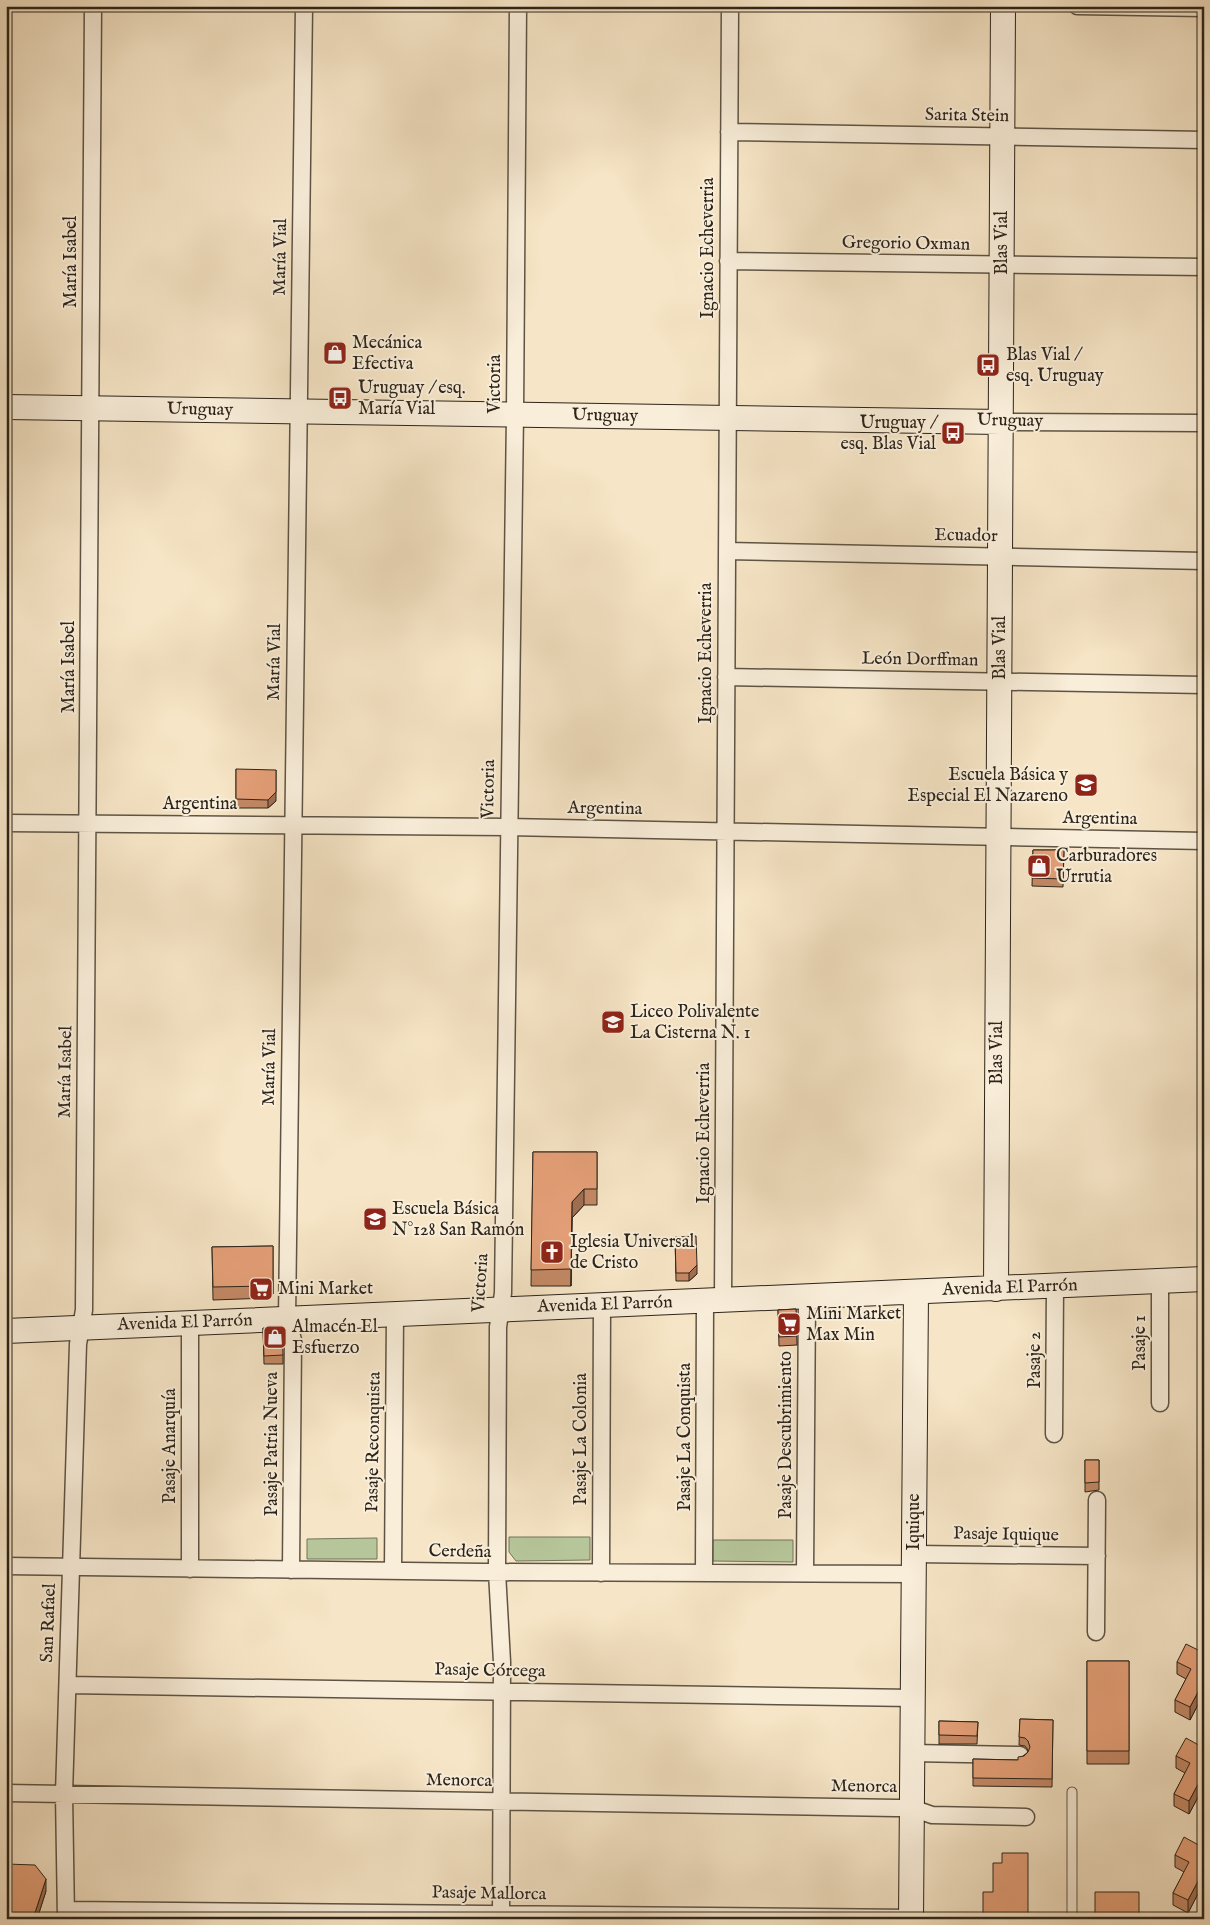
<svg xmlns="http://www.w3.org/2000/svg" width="1210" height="1925" viewBox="0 0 1210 1925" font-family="'IM FELL English',serif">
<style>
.green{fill:#b6c69a;stroke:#71755a}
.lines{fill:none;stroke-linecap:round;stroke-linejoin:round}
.lane-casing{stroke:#5e5445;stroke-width:11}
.street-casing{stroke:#5e5445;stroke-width:19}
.secondary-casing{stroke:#2c241a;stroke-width:26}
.lane{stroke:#f9eeda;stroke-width:9}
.street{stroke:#f9eeda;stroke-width:16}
.secondary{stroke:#f9eeda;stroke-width:24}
.wall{fill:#c48966;stroke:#2c241a}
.shaded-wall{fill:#a06f53;stroke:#2c241a}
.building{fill:#e49f77;stroke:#2c241a}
.labels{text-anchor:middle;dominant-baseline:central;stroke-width:4;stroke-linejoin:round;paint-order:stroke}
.street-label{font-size:18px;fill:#2c241a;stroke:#f9eeda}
.poi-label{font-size:18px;fill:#2c241a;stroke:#f9eeda;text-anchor:start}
</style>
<rect width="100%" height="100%" fill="#f6e5c6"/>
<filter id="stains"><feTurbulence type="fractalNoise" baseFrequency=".004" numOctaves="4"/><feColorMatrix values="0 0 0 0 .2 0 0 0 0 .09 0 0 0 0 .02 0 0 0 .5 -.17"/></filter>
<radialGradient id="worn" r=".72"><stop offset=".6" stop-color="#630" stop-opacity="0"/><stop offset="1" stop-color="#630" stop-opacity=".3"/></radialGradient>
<path class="green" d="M509,1537H590V1560L516,1561L509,1552Z
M377,1538V1559H307V1539Z
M713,1540H793V1562L713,1561Z"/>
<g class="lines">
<g class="lane-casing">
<path id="lane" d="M1072,1919V1792"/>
</g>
<g class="street-casing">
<path id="street" d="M1077,6L1204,8
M729,132L1204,140
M728,261L1204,267
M1001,422L1204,423
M727,551L1204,561
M726,677L1204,685
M6,823L508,827L1204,841
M1160,1282V1403
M723,1300L730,6
M190,1323V1569
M1054,1434L1055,1286
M914,1554L1097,1556
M6,1566L483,1572L914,1574
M291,1570L293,1340L287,1319L304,6
M393,1571L395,1314
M601,1573L602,1305
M704,1573L705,1301
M805,1573L807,1297
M1096,1632L1097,1500
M68,1685L913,1698
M912,1753L1020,1755
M6,1793L896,1808H912L932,1815L1026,1817
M66,1910L911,1918
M66,1919L64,1794L78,1344L84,1310L93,6
M501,1919L502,1662L497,1572L498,1327L503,1293L515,414L518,6"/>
</g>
<g class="secondary-casing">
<path id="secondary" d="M6,407L1001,422
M996,1289L1003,6
M6,1331L1204,1279
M911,1919L916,1292"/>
</g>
<use href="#lane" class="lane"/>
<use href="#street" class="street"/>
<use href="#secondary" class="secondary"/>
</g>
<path class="wall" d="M236,769L276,801L268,808H236Z
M1033,850H1064L1063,887L1032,886Z
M533,1152H597V1205H584L572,1218L571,1286H531Z
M675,1237L697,1274L689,1281H676Z
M273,1246V1294L269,1298L213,1300L212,1247Z
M796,1309L797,1345L779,1346L778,1310Z
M263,1328L283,1355V1364H264Z
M1085,1460H1099V1490L1085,1492Z
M1204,1653V1693L1190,1720L1175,1712V1700L1186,1679L1177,1674V1662Z
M1087,1661H1129V1764H1087Z
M1020,1719L1053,1720L1052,1787L973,1786V1759L1018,1760L1028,1752V1750L1025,1746L1019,1745Z
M939,1721L978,1722L977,1744H939Z
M1204,1748V1786L1189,1814L1174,1806V1794L1185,1773L1176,1768V1756Z
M1204,1848V1882L1188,1913L1173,1905V1893L1184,1872L1175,1867V1855Z
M6,1864L46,1891L37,1919H6Z"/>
<path class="shaded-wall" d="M276,770V801L268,808V800Z
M584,1189V1205L572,1218L571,1286L572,1202Z
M697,1265V1274L689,1281V1273Z
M273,1282V1294L269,1298V1286Z
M1204,1681V1693L1190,1720V1707Z
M1204,1773V1786L1189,1814V1801Z
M1204,1870V1882L1188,1913V1900Z
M46,1879V1891L37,1919H33Z"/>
<path class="building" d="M236,769L276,770V792L268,800L236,799Z
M1033,850H1064L1063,879L1032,878Z
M533,1152H597V1189H584L572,1202L571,1269L531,1270Z
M696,1236L697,1265L689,1273H676L675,1237Z
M273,1246V1282L269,1286L213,1287L212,1247Z
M796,1309L797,1336L779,1337L778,1310Z
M263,1328H282L283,1355L264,1356Z
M1085,1460H1099V1482L1085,1483Z
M1186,1644L1204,1653V1681L1190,1707L1175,1700L1191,1669L1177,1662Z
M1087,1661H1129V1751H1087Z
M1020,1719L1053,1720L1052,1779L973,1778V1759L1018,1760V1757L1024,1756L1028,1752L1030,1747L1028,1741L1025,1738L1019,1737Z
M939,1721L978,1722L977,1736L939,1735Z
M1186,1738L1204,1748V1773L1189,1801L1174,1794L1190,1763L1176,1756Z
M1184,1837L1204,1848V1870L1188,1900L1173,1893L1189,1862L1175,1855Z
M1002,1853H1028V1919H983V1892H993V1863H1002Z
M6,1864L35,1865L46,1879L33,1919L6,1918Z
M1095,1892H1139V1919H1095Z"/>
<defs>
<g id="shop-square" transform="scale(1.25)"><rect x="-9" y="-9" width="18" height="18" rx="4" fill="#8f2418" stroke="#f9eeda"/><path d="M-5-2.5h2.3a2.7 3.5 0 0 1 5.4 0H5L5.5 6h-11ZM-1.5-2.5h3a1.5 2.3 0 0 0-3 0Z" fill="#fff"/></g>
<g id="bus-square" transform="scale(1.25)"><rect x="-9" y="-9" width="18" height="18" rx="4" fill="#8f2418" stroke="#f9eeda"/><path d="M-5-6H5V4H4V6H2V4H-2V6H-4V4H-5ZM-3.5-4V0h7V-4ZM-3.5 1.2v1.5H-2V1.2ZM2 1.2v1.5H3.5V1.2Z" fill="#fff"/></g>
<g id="school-square" transform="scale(1.25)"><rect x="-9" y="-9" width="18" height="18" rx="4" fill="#8f2418" stroke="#f9eeda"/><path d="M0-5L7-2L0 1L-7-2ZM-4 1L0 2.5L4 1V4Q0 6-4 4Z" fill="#fff"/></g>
<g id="church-square" transform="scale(1.25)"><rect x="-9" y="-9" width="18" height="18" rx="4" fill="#8f2418" stroke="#f9eeda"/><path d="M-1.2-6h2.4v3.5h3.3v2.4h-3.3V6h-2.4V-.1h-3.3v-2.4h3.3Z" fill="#fff"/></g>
<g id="supermarket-square" transform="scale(1.25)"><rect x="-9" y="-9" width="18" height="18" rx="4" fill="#8f2418" stroke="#f9eeda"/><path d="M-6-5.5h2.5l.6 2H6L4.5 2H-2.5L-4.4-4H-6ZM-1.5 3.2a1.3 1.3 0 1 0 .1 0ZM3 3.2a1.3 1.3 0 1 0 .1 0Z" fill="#fff"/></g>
</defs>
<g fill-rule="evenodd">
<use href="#shop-square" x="335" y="353"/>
<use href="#bus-square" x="988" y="365"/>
<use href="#bus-square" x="340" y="398"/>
<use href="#bus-square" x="953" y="433"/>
<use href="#school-square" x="1086" y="785"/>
<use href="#shop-square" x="1039" y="866"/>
<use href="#school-square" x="613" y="1022"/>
<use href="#school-square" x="375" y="1219"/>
<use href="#church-square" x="552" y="1252"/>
<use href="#supermarket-square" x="261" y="1289"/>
<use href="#supermarket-square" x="789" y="1324"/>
<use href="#shop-square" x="275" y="1337"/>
</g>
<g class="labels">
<g class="street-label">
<text transform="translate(967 116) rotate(1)">Sarita Stein</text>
<text transform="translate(1002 243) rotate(-90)">Blas Vial</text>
<text transform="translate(906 244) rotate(1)">Gregorio Oxman</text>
<text transform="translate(708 248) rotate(-90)">Ignacio Echeverria</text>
<text transform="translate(281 257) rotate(-89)">María Vial</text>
<text transform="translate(71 262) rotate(-90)">María Isabel</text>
<text transform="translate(495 384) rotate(-90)">Victoria</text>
<text transform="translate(200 410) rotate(1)">Uruguay</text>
<text transform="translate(605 416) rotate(1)">Uruguay</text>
<text transform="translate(1010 421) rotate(1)">Uruguay</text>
<text transform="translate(966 536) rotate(1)">Ecuador</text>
<text transform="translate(1000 648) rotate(-90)">Blas Vial</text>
<text transform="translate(706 653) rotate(-90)">Ignacio Echeverria</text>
<text transform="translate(920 660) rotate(1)">León Dorffman</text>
<text transform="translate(275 662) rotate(-89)">María Vial</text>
<text transform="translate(69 667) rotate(-90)">María Isabel</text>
<text transform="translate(489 789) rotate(-89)">Victoria</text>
<text x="200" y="804">Argentina</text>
<text transform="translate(605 809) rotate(1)">Argentina</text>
<text transform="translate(1100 819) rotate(1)">Argentina</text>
<text transform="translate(997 1053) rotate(-90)">Blas Vial</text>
<text transform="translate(270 1067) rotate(-89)">María Vial</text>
<text transform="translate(66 1072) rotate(-89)">María Isabel</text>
<text transform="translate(704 1133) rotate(-90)">Ignacio Echeverria</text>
<text transform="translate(481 1283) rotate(-86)">Victoria</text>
<text transform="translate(1010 1288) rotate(-2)">Avenida El Parrón</text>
<text transform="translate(605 1305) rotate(-2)">Avenida El Parrón</text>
<text transform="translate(185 1323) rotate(-2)">Avenida El Parrón</text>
<text transform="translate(1140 1343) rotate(-90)">Pasaje 1</text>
<text transform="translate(1035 1360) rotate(-90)">Pasaje 2</text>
<text transform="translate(786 1435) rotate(-90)">Pasaje Descubrimiento</text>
<text transform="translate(685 1437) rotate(-90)">Pasaje La Conquista</text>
<text transform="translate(581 1439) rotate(-90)">Pasaje La Colonia</text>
<text transform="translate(374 1442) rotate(-89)">Pasaje Reconquista</text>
<text transform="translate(272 1444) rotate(-90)">Pasaje Patria Nueva</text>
<text transform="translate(170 1446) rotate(-90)">Pasaje Anarquía</text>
<text transform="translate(914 1522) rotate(-90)">Iquique</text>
<text transform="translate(1006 1535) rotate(1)">Pasaje Iquique</text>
<text transform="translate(460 1552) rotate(1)">Cerdeña</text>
<text transform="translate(49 1623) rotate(-88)">San Rafael</text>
<text transform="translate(490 1671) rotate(1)">Pasaje Córcega</text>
<text transform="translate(459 1781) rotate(1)">Menorca</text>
<text transform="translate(864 1787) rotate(1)">Menorca</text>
<text transform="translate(489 1894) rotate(1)">Pasaje Mallorca</text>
</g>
<g class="poi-label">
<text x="352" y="343">Mecánica<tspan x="352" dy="21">Efectiva</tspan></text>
<text x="1006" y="355">Blas Vial /<tspan x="1006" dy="21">esq. Uruguay</tspan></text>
<text x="358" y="388">Uruguay / esq.<tspan x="358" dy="21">María Vial</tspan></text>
<text x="936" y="423" text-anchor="end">Uruguay /<tspan x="936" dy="21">esq. Blas Vial</tspan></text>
<text x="1068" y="775" text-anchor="end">Escuela Básica y<tspan x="1068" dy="21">Especial El Nazareno</tspan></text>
<text x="1056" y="856">Carburadores<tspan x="1056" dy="21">Urrutia</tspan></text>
<text x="630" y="1012">Liceo Polivalente<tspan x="630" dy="21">La Cisterna N. 1</tspan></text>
<text x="392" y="1209">Escuela Básica<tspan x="392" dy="21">N°128 San Ramón</tspan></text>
<text x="570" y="1242">Iglesia Universal<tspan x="570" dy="21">de Cristo</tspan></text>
<text x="278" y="1289">Mini Market</text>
<text x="806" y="1314">Mini Market<tspan x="806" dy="21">Max Min</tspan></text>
<text x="292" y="1327">Almacén El<tspan x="292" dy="21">Esfuerzo</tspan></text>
</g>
</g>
<rect width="1210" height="1925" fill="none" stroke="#f6e5c6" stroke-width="25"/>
<rect x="8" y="8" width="1195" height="1910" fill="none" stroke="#2c241a" stroke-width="2.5"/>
<rect x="12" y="12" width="1185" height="1900" fill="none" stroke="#2c241a"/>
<rect width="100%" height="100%" filter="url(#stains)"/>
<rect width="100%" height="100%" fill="url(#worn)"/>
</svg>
